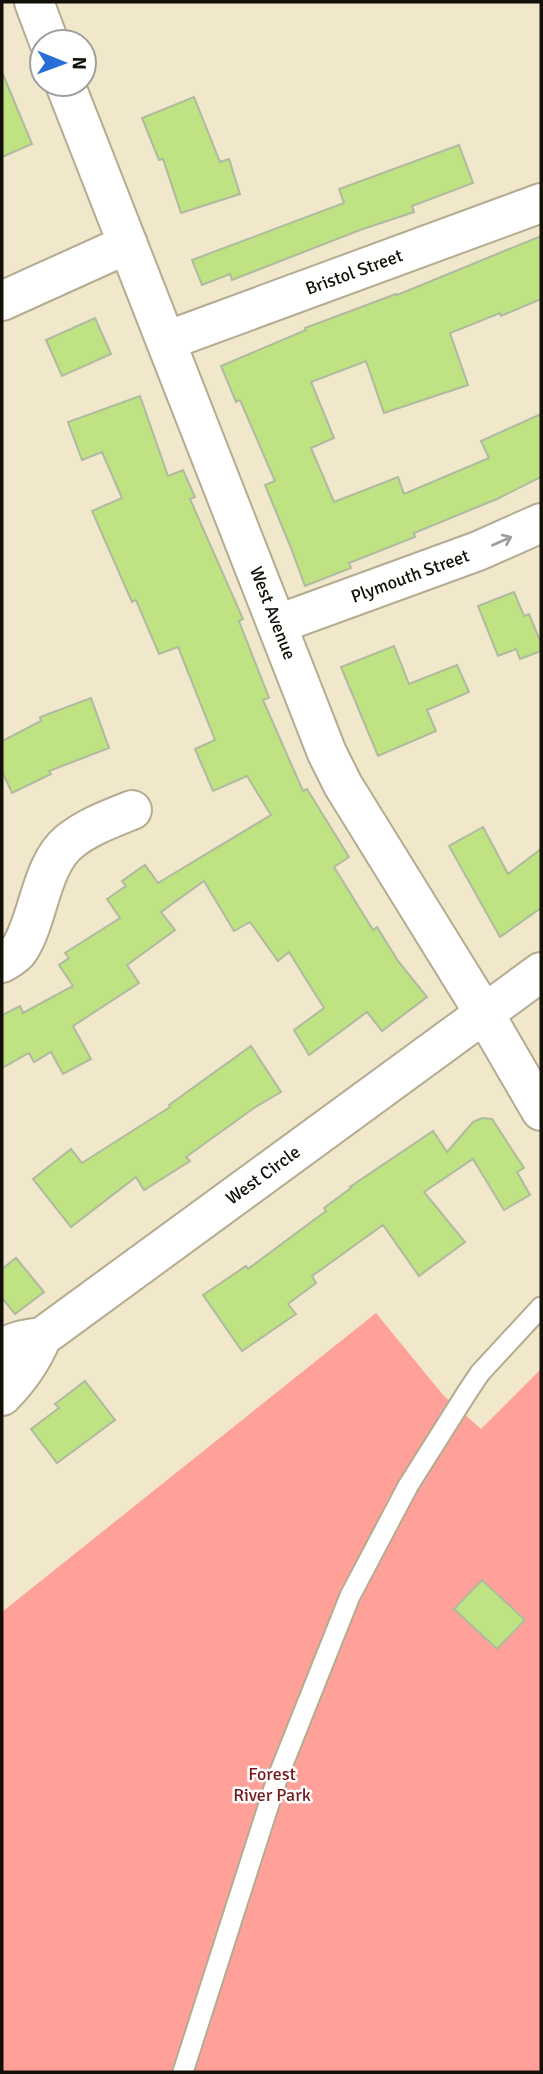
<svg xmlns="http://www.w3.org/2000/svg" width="543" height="2074" viewBox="0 0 543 2074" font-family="Signika,sans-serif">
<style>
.green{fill:#ffa099}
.building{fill:#bfe283;stroke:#afba9f;stroke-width:2}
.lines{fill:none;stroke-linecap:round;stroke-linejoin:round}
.service-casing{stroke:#b4ab90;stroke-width:23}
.minor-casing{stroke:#b4ab90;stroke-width:42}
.service{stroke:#fff;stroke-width:19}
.minor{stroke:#fff;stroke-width:38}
.oneway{stroke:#a19f9c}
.labels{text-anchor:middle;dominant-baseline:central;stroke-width:5;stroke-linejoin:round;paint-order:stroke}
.street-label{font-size:18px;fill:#131007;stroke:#fff}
.park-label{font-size:18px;fill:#751a1b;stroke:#fff}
</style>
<rect width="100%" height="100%" fill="#f1e7cb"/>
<path class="green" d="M376,1313L443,1395L481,1429L541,1369V2072H2V1612Z"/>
<path class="building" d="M2,72L32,144L2,157Z
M194,97L220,162L229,159L240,194L181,213L163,159L159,160L142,118Z
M459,145L473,183L412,206L414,212L360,230L232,280L230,274L202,285L192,260L344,203L339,189Z
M541,236V299L501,316L500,313L450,333L468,385L384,413L366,361L311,382L334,438L311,448L334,502L398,477L404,494L489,458L481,441L541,414V477L497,499L414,533L415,537L349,563L351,568L305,586L291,548L265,485L275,481L240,400L236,402L221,366L306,330L305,328L396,294L397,295Z
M95,318L111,354L62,376L46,340Z
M140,396L168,476L183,470L195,497L190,499L243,619L239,621L269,698L263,700L303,791L307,789L349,857L334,867L373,930L377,927L398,961L427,997L382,1031L367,1012L309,1055L294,1030L324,1008L289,952L278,961L250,922L234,931L204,881L161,912L175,930L127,965L139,983L73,1026L91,1059L63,1074L51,1052L34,1062L29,1053L2,1068V1015L20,1006L23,1013L73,986L59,965L69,958L65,953L120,918L107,899L126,886L122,881L145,865L158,883L271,815L247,776L213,791L195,749L215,740L178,647L159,654L136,600L132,602L92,511L122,498L102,452L82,460L68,422Z
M514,592L524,616L529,614L541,643V651L520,659L516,649L498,656L478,606Z
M394,646L409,684L457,665L469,692L427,710L436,731L378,756L341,667Z
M91,698L109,748L49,771L51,774L12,793L2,771V741L41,721L40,717Z
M483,827L508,874L541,849V908L500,937L449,846Z
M251,1046L281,1092L254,1108L186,1157L190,1161L144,1190L136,1177L71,1227L33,1179L71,1149L82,1163L170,1107L169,1105Z
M482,1118L492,1119L524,1168L517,1172L530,1195L504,1210L473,1159L424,1192L465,1242L419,1276L383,1225L312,1276L316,1283L288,1304L296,1314L242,1351L203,1295L246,1266L248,1269L326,1211L324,1208L351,1188L350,1187L433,1131L447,1152L473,1122Z
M16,1258L44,1292L15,1314L2,1298V1269Z
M85,1381L115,1420L57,1463L31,1429L59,1408L55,1404Z
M482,1580L525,1620L497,1649L454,1609Z"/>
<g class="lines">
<g class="service-casing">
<path id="service" d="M183,2072L277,1779L350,1596L408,1486L466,1394L480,1373L541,1307"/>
</g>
<g class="minor-casing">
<path id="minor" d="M34,2L49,42
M65,84L327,753L343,785L484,1013L541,1111
M2,301L128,244
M166,341L541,203
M278,624L478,551L541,523
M2,963C7,960 15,956 19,950C39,920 40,866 69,842C87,827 110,819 132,810
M2,1350C13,1340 28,1339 42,1337L541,972
M2,1396C20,1378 32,1361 42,1337"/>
</g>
<use href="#service" class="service"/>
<use href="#minor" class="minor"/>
</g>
<defs><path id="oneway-shaft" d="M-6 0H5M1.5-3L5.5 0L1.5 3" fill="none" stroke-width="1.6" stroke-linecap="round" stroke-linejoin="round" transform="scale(1.75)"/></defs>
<use class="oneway" href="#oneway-shaft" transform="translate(502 541) rotate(-24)"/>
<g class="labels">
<g class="street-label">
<text transform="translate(354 272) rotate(-20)">Bristol Street</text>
<text transform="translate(410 576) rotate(-20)">Plymouth Street</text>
<text transform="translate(273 613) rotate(69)">West Avenue</text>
<text transform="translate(263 1175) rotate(-36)">West Circle</text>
</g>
<g class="park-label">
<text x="272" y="1774">Forest<tspan x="272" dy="21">River Park</tspan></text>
</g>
</g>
<rect width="543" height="2074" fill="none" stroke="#131007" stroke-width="7"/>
<g transform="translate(63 63) rotate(91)"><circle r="33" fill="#ffffff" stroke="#a19f9c" stroke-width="2"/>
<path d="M0-5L12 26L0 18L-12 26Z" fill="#296dda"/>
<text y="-10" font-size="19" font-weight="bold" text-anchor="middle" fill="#131007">N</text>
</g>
</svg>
